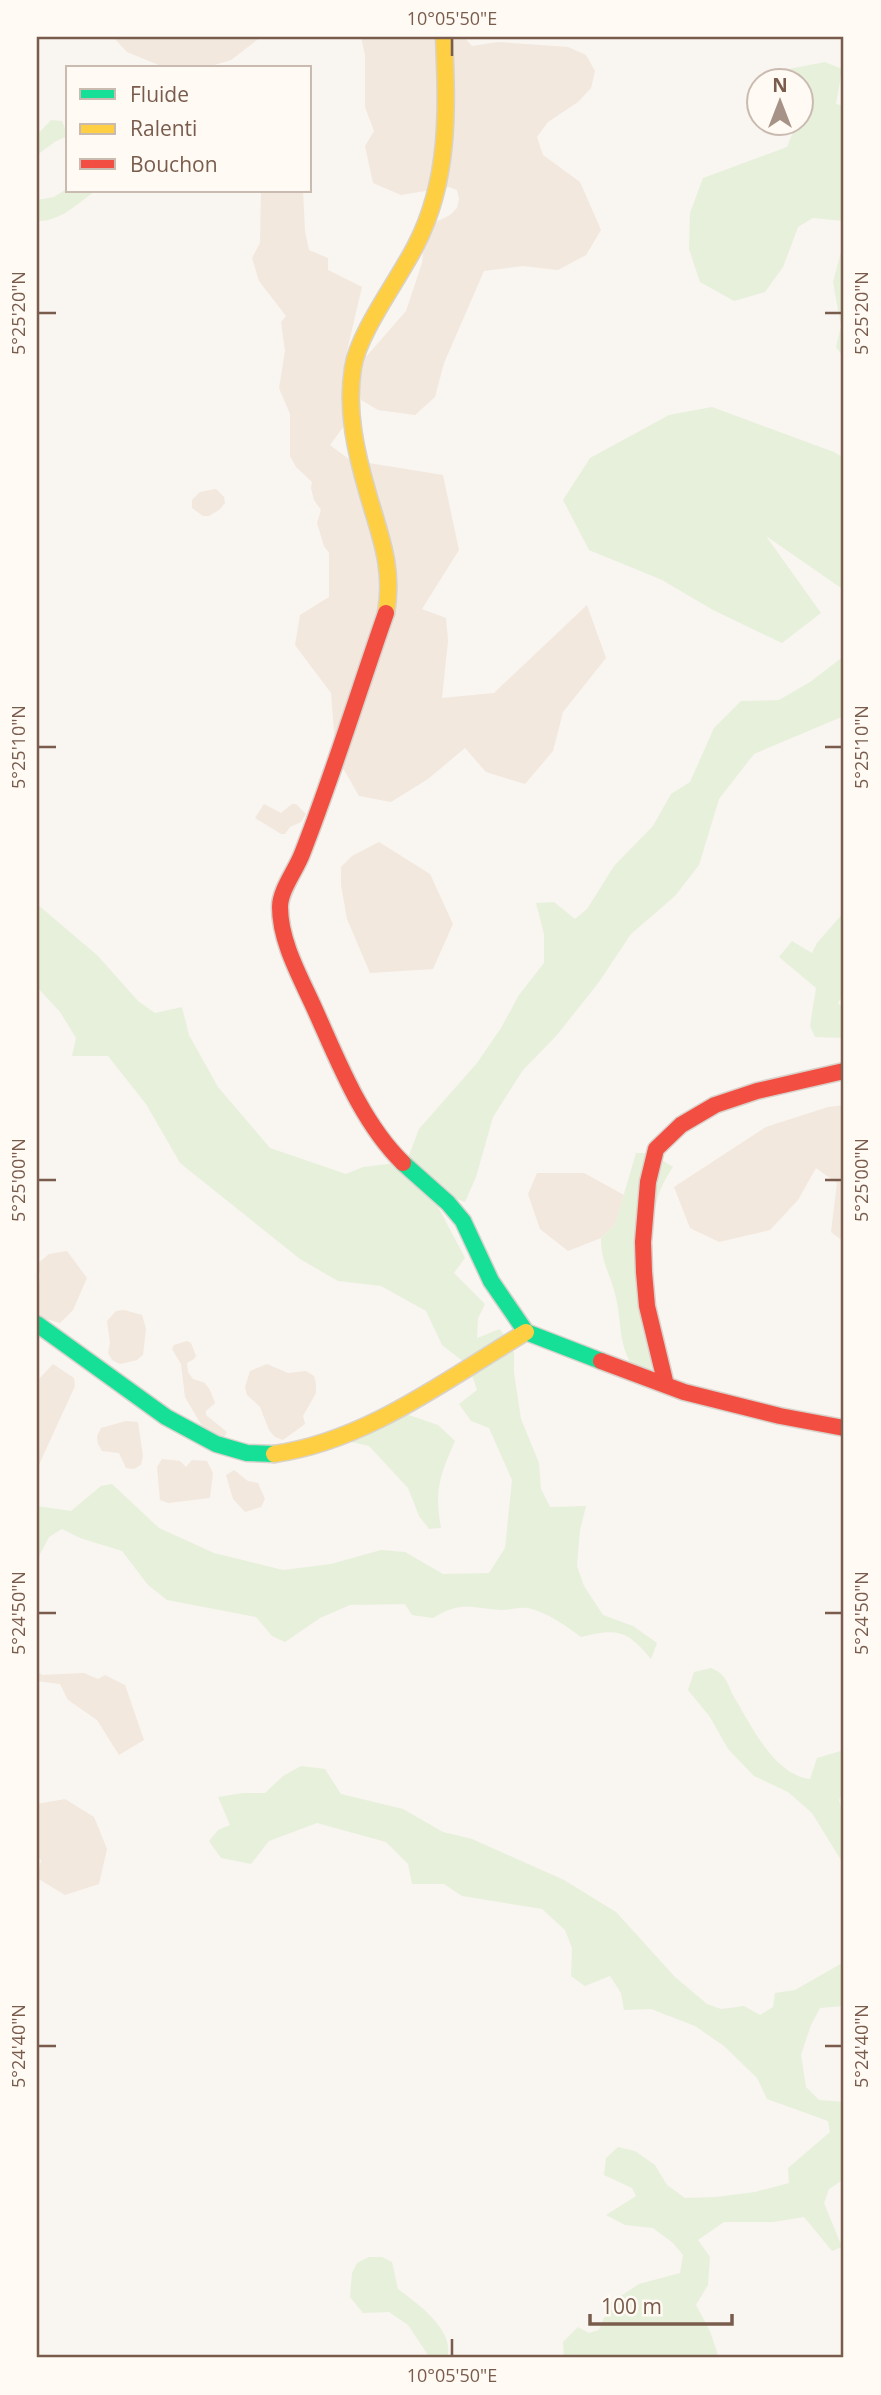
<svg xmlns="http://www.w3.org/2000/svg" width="881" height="2395" viewBox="0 0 881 2395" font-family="'Open Sans',sans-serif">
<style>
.residential{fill:#f2e8de}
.green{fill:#e7f0db}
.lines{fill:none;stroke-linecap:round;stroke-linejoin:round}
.fast-casing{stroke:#d9d2cb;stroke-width:19}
.slow-casing{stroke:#d9d2cb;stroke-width:19}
.jam-casing{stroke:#d9d2cb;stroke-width:19}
.fast{stroke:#16e098;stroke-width:16}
.slow{stroke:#ffcf43;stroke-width:16}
.jam{stroke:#f24e42;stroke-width:16}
.ticks{fill:none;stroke:#7a5c4d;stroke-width:2.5}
.neatline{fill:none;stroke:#7a5c4d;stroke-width:2.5}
.ticks-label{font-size:18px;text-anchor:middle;fill:#7a5c4d}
</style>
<rect width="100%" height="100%" fill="#f9f5f0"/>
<path class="residential" d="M113,37H261L231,60L204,68H166L127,52Z
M361,37H464L472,46L498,42L568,47L586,55L595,71L591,88L578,102L548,122L537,137L543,155L580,182L601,230L586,255L558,270L523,266L484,271L444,363L435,397L415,415L378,410L361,400L359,391L364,359L406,311L422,263L426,227L450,215L457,208L459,199L457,190L449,187L401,195L373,183L365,146L374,131L365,107V55Z
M261,191H303L305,231L309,250L328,258V270L362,287L347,351L352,415L330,445L350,460L443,475L459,550L422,609L446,618L448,641L442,698L494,693L587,605L606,658L563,712L553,751L525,784L486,772L465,748L428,779L391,802L359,796L336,756L331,693L295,645L300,615L329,597V553L324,546L317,523L321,510L314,500L311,488L312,482L296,467L290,456V414L279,388L285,351L281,322L286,316L259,281L252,258L260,243Z
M216,489L224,497L225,503L219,510L209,516H203L192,508V500L200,492Z
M264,804L281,813L292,804H296L306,814L301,822L290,827L285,834H281L255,818Z
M379,842L430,874L453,924L433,969L370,973L347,919L341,885V867L352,856Z
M844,1105V1242L831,1232L837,1183L816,1168L798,1200L770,1230L719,1242L690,1228L674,1187L766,1127L828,1107Z
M537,1173H584L624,1195L615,1225L601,1238L568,1251L540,1229L528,1194Z
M67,1251L87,1278L73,1310L60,1323L43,1318L37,1312L40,1273L37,1272V1264L49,1254Z
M124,1310L142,1315L146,1329L143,1355L137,1360L120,1364L112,1360L108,1353L110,1343L107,1321L116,1311Z
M187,1341L191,1343L196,1356L194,1359L187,1363L188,1372L193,1379L205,1383L210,1390L215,1403L206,1411V1415L227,1432L223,1439L205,1431L185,1397L181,1364L172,1349L174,1345Z
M53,1364L74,1378L75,1386L37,1469V1381Z
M267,1364L288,1373L306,1371L314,1376L316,1384V1393L303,1416L305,1424L283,1440L275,1437L269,1430L260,1407L247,1395L245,1387L250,1371Z
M126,1421L138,1422L143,1456L141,1465L134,1469L126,1468L119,1453L102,1451L98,1444L97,1436L101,1428Z
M162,1459L180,1461L186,1467L192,1460L207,1461L213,1473L210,1498L168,1503L160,1500L157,1467Z
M234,1470L248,1481L258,1483L265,1499L261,1507L245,1512L233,1499L226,1475Z
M37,1671L42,1675L84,1673L98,1679L105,1675L125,1685L144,1740L119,1755L97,1720L68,1700L60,1684L37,1681Z
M65,1799L94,1817L107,1849L99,1884L65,1895L37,1878L41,1860L37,1856V1804Z"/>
<path class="green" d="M825,62L842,69L836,104L844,106V221L813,218L798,227L783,267L765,292L734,301L700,282L689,249L690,213L703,178L787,147L794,129L793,123L800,122V80H788L789,69Z
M51,120L62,121L68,136L56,141L37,155V135Z
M68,188V191H95C77,204 60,222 37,221V200L54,197Z
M841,252L844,260V358L836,347L841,326L833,282Z
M712,407L834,452L844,458V590L766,536L821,613L782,643L713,610L662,580L589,550L563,500L590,458L669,415Z
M844,656V716L754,754L719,799L699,865L675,896L631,934L599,982L557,1035L523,1070L493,1117L476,1177L465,1202L446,1195L408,1158L419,1129L477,1063L501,1028L519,995L544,963V934L536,903L554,902L575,919L587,909L614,866L653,826L671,794L690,782L714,728L741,701L779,700L810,682Z
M37,904L98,956L138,1001L155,1013L182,1007L189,1035L218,1087L270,1148L346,1174L363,1167L396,1163L435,1201L465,1258L454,1273L485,1304L478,1318L477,1338L500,1329L514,1353V1373L521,1419L539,1463L541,1489L550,1507L586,1506L580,1530L577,1566L584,1586L603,1615L633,1626L657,1643L651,1659C627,1630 617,1628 581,1637C566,1626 547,1612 528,1608C519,1607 509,1610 501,1610C470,1608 461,1601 433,1618L412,1615L405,1604L350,1605L320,1618L285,1642L272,1636L256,1617L167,1600L148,1585L122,1551L80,1538L62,1529L49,1537L39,1556L37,1557V1506L71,1511L101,1486L112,1484L159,1528L214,1553L283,1570L331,1564L381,1550L405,1552L443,1574L489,1573L505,1548L512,1480L489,1428L471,1421L459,1404L477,1390L469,1366L442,1345L426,1311L381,1286L338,1281L300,1259L180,1163L146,1104L108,1056H72L76,1038L60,1012L37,987Z
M844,912V994L838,1003L844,1009V1038L815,1037L810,1026L816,988L779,957L792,941L812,953L817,943Z
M636,1153H651L673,1167C657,1190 654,1207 653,1235L635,1238L652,1370L638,1372C618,1352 622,1323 616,1298C611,1274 601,1264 601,1238L615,1225Z
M409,1415L438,1425L455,1441C440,1475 434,1490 441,1528L429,1529L419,1516L408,1488L369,1446L347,1441L371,1420Z
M711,1668C726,1674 727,1683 734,1697C751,1725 774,1775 810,1779L817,1758L844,1750V1790L839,1800L844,1820V1865L812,1813L788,1792L754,1776L728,1749L710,1717L688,1690L694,1672Z
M301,1766L325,1769L341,1794L403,1809L443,1832L472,1839L564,1880L616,1912L675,1977L707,2004L721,2009L744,2006L760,2015L773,2007L775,1993L795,1990L844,1962V2006L820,2008L811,2025L801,2055L806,2087L819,2100L844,2102V2179L829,2189L824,2203L842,2247L832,2251L804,2217L773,2222H724L698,2240L710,2257L708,2285L696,2305L710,2331L719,2358H564L563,2342L578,2327L589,2333L599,2330L610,2303L639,2284L680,2273L683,2255L673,2243L653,2228L625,2225L606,2215L636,2196L632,2188L604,2175L606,2158L618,2147L635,2151L655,2165L667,2185L685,2198L716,2197L755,2192L789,2183L788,2168L830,2132L828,2121L767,2099L757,2078L724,2046L695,2026L651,2009L624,2010L621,1993L610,1976L585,1986L571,1976L572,1948L565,1930L542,1909L462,1896L444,1884H412L408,1864L386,1842L317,1823L269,1841L251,1864L221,1858L209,1841L218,1830L230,1825L218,1797L243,1793H265L283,1776Z
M369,2257H382L392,2262L398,2289C417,2303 456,2331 447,2358H430L408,2325L389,2312L363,2313L350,2297L352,2273L357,2263Z"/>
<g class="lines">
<g class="fast-casing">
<path id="fast" d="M403,1163L448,1203L463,1221L491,1281L526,1332L601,1361
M37,1324L166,1417L216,1444L247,1453L274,1454"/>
</g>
<g class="slow-casing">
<path id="slow" d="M386,613C394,568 380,536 368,494C356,453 346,410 353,368C358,333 399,279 416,245C450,179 447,109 444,37
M274,1454C367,1441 447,1379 526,1332"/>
</g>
<g class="jam-casing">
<path id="jam" d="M386,613C358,693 333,775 302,854C296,870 280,890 280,907C280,943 302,980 316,1012C339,1063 362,1123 403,1163
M601,1361L684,1392L780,1416L844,1428
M666,1385L647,1306L644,1272L643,1242L648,1182L656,1149L681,1125L715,1105L757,1091L844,1071"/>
</g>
<use href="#fast" class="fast"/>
<use href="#slow" class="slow"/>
<use href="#jam" class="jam"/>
</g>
<path class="ticks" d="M452,38V56M38,313H56M825,313H842M38,747H56M825,747H842M38,1180H56M825,1180H842M38,1613H56M825,1613H842M38,2046H56M825,2046H842M452,2339V2356"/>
<rect width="881" height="2395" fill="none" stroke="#fffaf3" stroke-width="77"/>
<rect x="66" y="66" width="245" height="126" fill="#fffaf3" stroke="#cabbb1" stroke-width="2"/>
<rect x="80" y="89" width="35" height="10" fill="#16e098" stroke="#cabbb1" stroke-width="2"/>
<text x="130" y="102" font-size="21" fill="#7a5c4d">Fluide</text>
<rect x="80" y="124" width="35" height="10" fill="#ffcf43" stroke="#cabbb1" stroke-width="2"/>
<text x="130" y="136" font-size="21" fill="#7a5c4d">Ralenti</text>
<rect x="80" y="159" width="35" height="10" fill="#f24e42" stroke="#cabbb1" stroke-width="2"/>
<text x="130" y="172" font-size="21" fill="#7a5c4d">Bouchon</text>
<g transform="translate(780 102)"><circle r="33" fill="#fffaf3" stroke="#cabbb1" stroke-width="2"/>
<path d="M0-5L12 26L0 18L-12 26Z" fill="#a69286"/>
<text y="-10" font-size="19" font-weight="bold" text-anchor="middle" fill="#7a5c4d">N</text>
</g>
<path d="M590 2314v10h142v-10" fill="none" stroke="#7a5c4d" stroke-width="3.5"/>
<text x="601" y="2314" font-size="21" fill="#7a5c4d" stroke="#fffaf3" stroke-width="5" paint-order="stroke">100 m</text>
<rect x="38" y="38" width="804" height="2318" class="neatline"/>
<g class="ticks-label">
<text x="452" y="25">10°05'50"E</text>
<text transform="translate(19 313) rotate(-90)" y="6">5°25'20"N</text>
<text transform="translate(862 313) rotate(-90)" y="6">5°25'20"N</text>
<text transform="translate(19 747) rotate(-90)" y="6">5°25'10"N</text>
<text transform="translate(862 747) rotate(-90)" y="6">5°25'10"N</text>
<text transform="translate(19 1180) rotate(-90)" y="6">5°25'00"N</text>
<text transform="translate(862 1180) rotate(-90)" y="6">5°25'00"N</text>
<text transform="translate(19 1613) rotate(-90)" y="6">5°24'50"N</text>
<text transform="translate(862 1613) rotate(-90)" y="6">5°24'50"N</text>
<text transform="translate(19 2046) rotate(-90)" y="6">5°24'40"N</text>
<text transform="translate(862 2046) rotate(-90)" y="6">5°24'40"N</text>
<text x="452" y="2382">10°05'50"E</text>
</g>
</svg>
